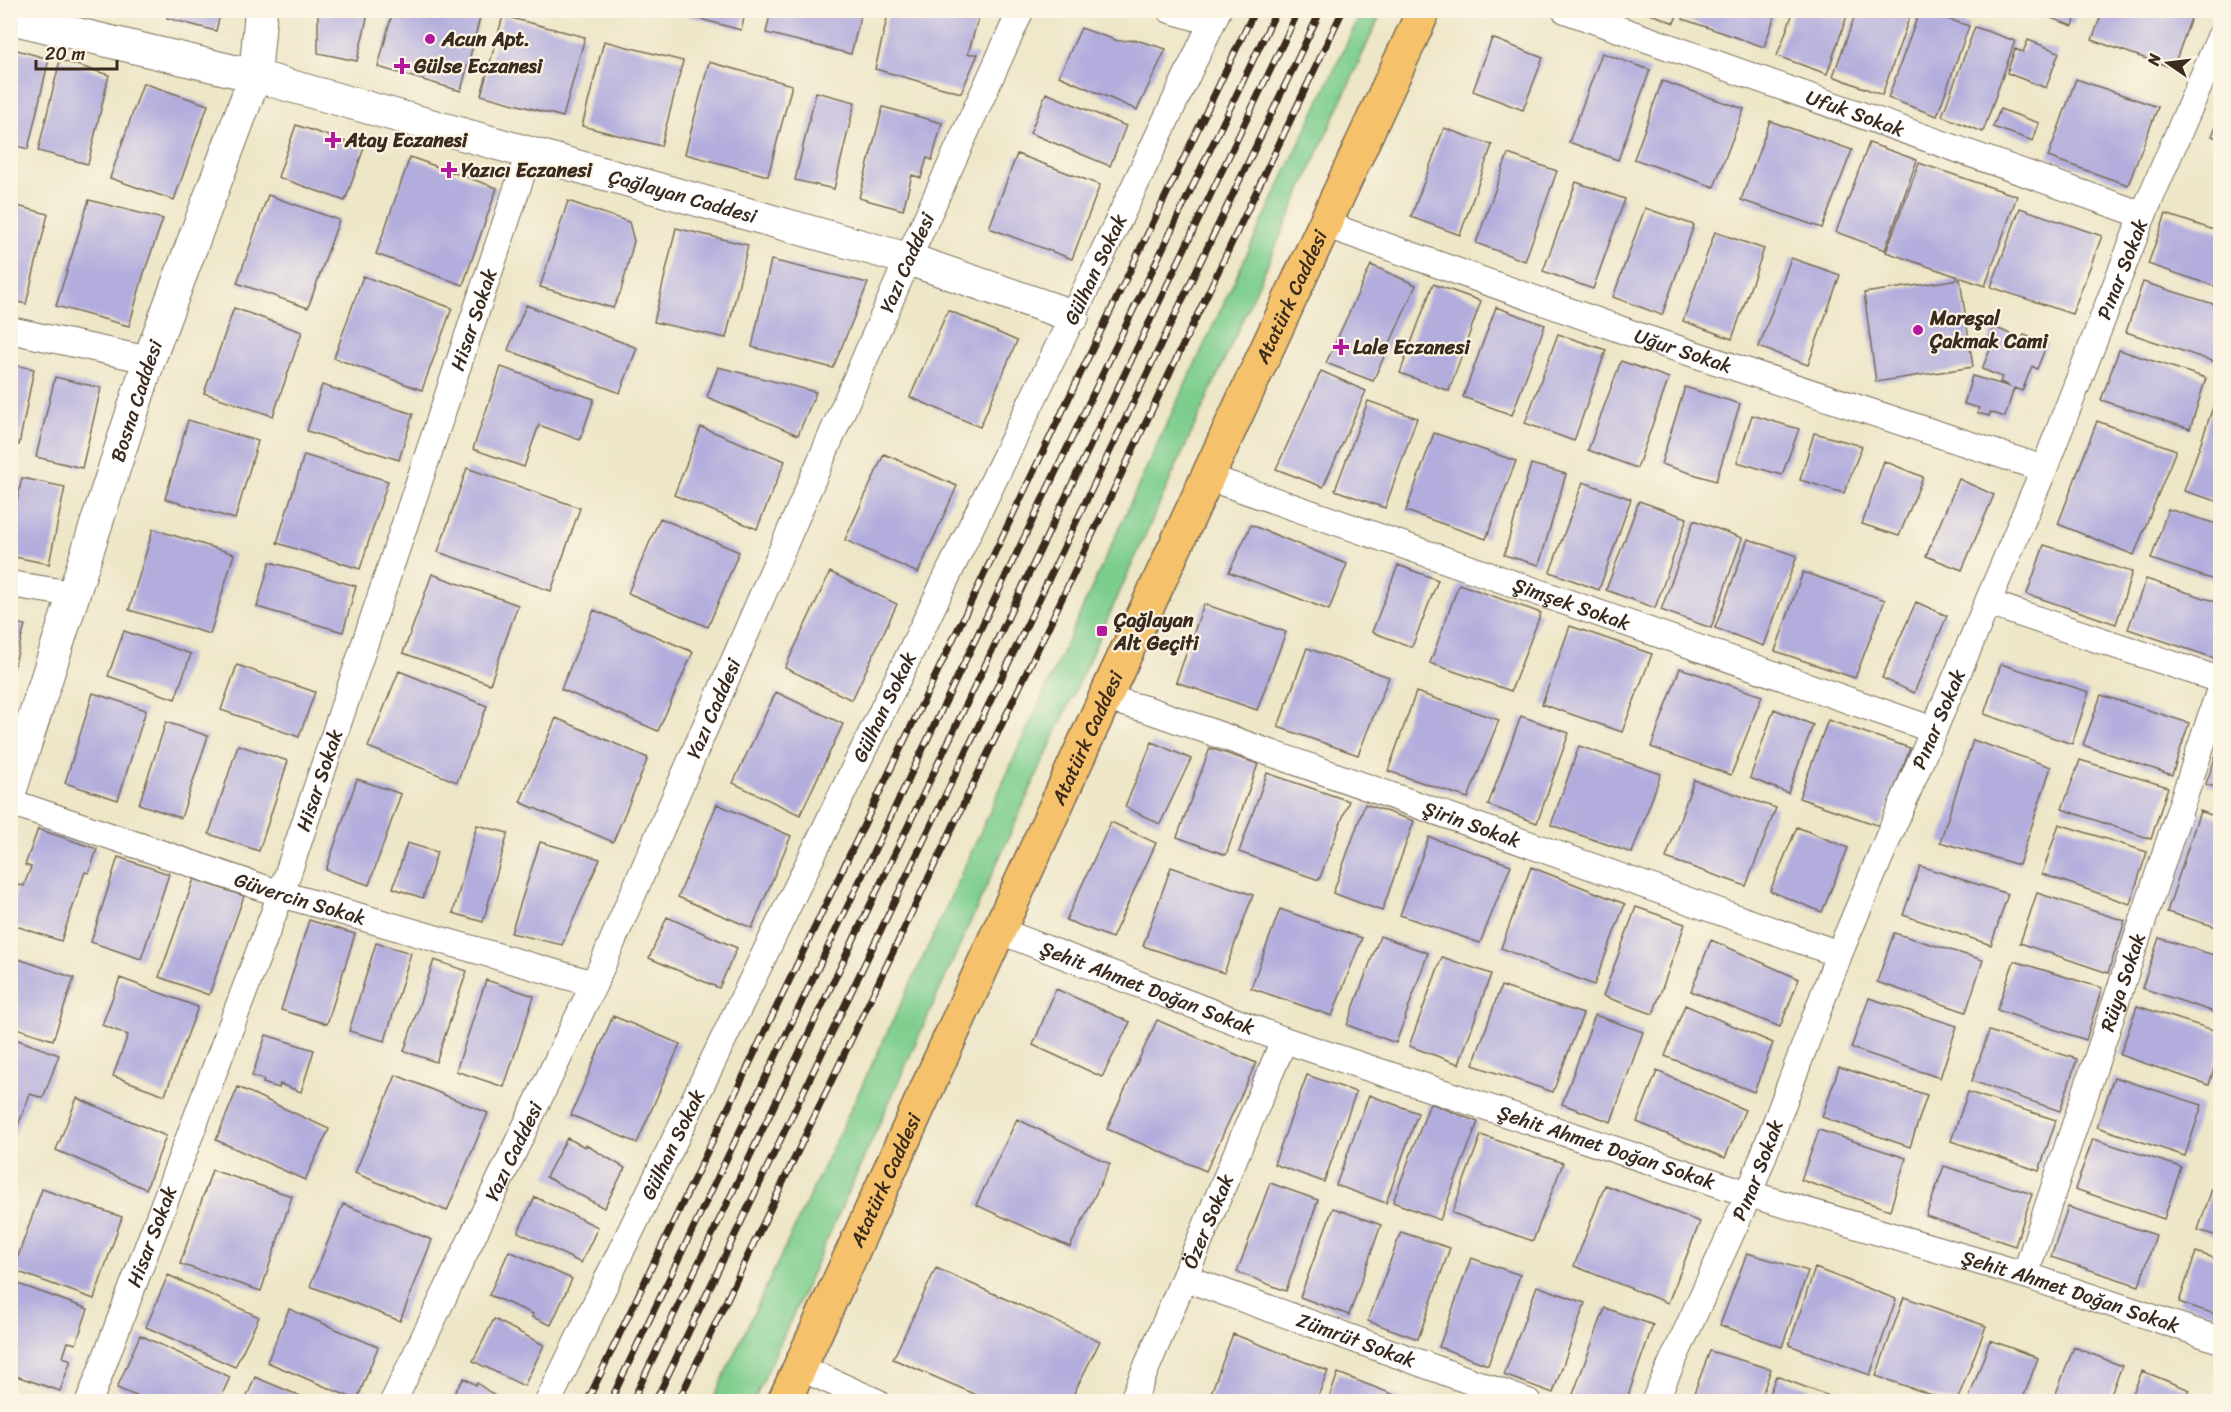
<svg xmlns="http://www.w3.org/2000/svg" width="2231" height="1412" viewBox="0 0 2231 1412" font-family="Sriracha,sans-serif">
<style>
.green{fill:#7dce8e;stroke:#5c7c56;stroke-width:1.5}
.building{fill:#b3addd}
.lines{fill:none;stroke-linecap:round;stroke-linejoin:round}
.minor-casing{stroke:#796c59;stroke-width:28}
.tertiary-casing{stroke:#796c59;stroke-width:34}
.primary-casing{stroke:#796c59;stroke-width:36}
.minor{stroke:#fff;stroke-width:26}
.tertiary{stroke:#fff;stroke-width:32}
.primary{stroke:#f5c16b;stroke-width:33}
.rail-casing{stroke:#3b2a1e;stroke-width:7}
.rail{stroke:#fcf5e5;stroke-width:4.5;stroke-dasharray:14;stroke-linecap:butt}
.poi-dot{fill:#b5179e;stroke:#fcf5e5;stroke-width:2}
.labels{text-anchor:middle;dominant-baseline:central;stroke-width:4.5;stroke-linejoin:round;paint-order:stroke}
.poi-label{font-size:20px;font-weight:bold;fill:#3b2a1e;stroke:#fcf5e5;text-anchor:start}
.street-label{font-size:20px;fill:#3b2a1e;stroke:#fcf5e5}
</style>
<rect width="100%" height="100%" fill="#fcf5e5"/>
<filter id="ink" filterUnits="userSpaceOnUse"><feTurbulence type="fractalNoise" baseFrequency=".0167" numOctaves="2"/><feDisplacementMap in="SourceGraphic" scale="12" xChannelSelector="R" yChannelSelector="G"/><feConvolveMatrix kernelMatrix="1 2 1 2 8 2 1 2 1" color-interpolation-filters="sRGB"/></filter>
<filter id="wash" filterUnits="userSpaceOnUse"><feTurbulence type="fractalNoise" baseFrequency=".008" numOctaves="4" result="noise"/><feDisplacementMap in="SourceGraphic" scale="24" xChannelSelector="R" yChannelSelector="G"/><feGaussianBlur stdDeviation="1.35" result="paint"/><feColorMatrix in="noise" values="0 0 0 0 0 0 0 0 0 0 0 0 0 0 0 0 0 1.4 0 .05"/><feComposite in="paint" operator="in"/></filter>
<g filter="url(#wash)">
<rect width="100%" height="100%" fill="#ede6c7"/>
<path class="green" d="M1362,11H1382L754,1401H712L928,947L1162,434Z"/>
<g id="blocks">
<path class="building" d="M168,10H221L216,31L167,18Z
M318,10H369L357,61L318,53Z
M393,10H482L461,91L378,67Z
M667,10H746L741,30Z
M771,10H862L851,54L766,33Z
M889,10L980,12L968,54H978L961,93L875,69Z
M1642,10H1679L1674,23Z
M1686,10H1777L1764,47L1683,19Z
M1794,10H1849L1827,74L1777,56Z
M1857,10H1912L1882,95L1833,76Z
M1920,10L1969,26L1937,116L1888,98Z
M2029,10H2078L2073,26Z
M2103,10H2194L2173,68L2092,40Z
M503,16L585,37L563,117L481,95Z
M1975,27L2015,41L1983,132L1942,116Z
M1081,28L1118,41L1136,40L1166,49L1137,110L1059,76Z
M1492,38L1543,58L1523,110L1473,91Z
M2028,40L2059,52L2046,88L2007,73L2015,49L2023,52Z
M604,41L683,61L661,146L582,126Z
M10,48L49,59L28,149L10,144Z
M1602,53L1650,70L1618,160L1569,142Z
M60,60L109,75L88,164L38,151Z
M709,62L792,85L768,176L685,154Z
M2076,79L2158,107L2128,185L2048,157Z
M1662,81L1744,109L1714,187L1634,159Z
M143,83L208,105L174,200L110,178Z
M816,92L855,102L834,189L795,180Z
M1046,93L1126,126L1110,166L1030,133Z
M883,107L942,123L932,160L927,158L921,178L912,175L903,210L859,198Z
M2000,109L2039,123L2033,141L1993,127Z
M2220,116V139L2212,136Z
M1770,121L1852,150L1822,228L1741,200Z
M296,125L364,148L345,201L278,177Z
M1444,128L1492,145L1460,235L1411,217Z
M1869,143L1917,160L1885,250L1836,232Z
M1017,154L1100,185L1072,259L989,228Z
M1508,154L1557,171L1525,261L1476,243Z
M410,157L497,188L463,285L376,254Z
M1919,163L2017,196L1985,286L1886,252Z
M1576,182L1625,199L1593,289L1543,271Z
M268,195L339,220L308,308L237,283Z
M89,200L163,219L144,273L129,326L56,306Z
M568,201L629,222L634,241L621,291L613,308L540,287Z
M10,204L48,214L26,304L10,300Z
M1645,208L1694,225L1662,315L1613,297Z
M2020,208L2102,236L2072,314L1991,287Z
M2166,214L2220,232V288L2148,264Z
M676,228L748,245L726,338L654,322Z
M1715,232L1764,249L1732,339L1683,321Z
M1791,258L1840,275L1808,365L1759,347Z
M771,260L868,283L833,368L752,347Z
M1371,265L1416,285L1373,381L1326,363Z
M363,276L452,308L422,390L334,358Z
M1960,279L1973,367L1876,382L1864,293Z
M2143,282L2220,306V343L2215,362L2126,332Z
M1433,284L1481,301L1449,391L1400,373Z
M526,305L637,348L620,393L508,350Z
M1496,307L1545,325L1512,415L1463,397Z
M234,308L302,332L273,416L204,393Z
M948,310L1017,341L980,427L910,397Z
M1994,327L2022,339L2024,335L2047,344L2037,369L2032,366L2022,391L2014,388L2005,417L1990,412L1989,416L1977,413L1979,408L1964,404L1972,376L2011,387L2000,382L2002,377L1982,369L1991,347L1987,345Z
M1558,334L1606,350L1574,441L1525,423Z
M2119,350L2206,378L2190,429L2101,400Z
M1621,361L1669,378L1637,468L1588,450Z
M10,364L34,369L19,445L10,444Z
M501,367L594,399L580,440L539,425L524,467L473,449Z
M718,367L816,392L798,435L707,397Z
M1321,371L1366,391L1323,487L1276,469Z
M55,377L101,388L82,468L36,457Z
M322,385L413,414L399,460L307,431Z
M1685,387L1740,404L1716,481L1661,464Z
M2220,387V502L2184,491Z
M1368,401L1417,418L1385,508L1335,490Z
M1752,415L1799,429L1782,475L1737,462Z
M188,420L258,441L235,519L165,499Z
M2097,421L2176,450L2134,555L2058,524Z
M701,427L785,461L757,529L674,495Z
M1434,433L1516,461L1486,539L1406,511Z
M1814,433L1862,446L1844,493L1800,480Z
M884,454L957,486L918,573L845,540Z
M304,455L388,481L360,569L277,543Z
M1884,461L1923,477L1899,536L1862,524Z
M1531,464L1566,474L1539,565L1504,555Z
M467,468L580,508L551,591L438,552Z
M22,478L65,487L49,564L10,556V532Z
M1959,479L1994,495L1962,570L1926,556Z
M1583,482L1631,499L1599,590L1550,572Z
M1639,501L1687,518L1655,608L1606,590Z
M2168,509L2220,525V582L2151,559Z
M660,518L739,552L708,627L628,593Z
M1694,520L1742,538L1711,628L1661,610Z
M1251,525L1347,564L1329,610L1229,572Z
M153,529L234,554L210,634L129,610Z
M1748,539L1797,556L1764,646L1715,628Z
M2044,545L2132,572L2116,624L2027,594Z
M270,562L356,586L343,632L257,607Z
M1398,565L1438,580L1412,647L1372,632Z
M830,572L897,604L852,700L785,668Z
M1803,572L1885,600L1855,678L1775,651Z
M432,574L518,605L490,684L403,653Z
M2146,579L2220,603V648L2217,659L2128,629Z
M1459,584L1541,613L1511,691L1430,663Z
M1916,602L1947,616L1914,693L1882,678Z
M1204,604L1286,632L1257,710L1176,682Z
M594,610L693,652L658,731L561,689Z
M10,622L25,625L11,678H10Z
M1570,626L1652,654L1622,732L1542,704Z
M124,631L191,654L175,699L108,676Z
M1307,648L1389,677L1358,755L1278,727Z
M2001,664L2089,692L2072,744L1984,714Z
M237,665L315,692L299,737L221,710Z
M1680,668L1762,696L1731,775L1651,747Z
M399,671L487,706L457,782L368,747Z
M776,692L843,724L800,815L733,783Z
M1416,692L1499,720L1468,798L1388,771Z
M93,693L146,710L118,800L65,783Z
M2101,695L2189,723L2172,775L2083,745Z
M1774,709L1813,725L1788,793L1750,778Z
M1521,716L1569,733L1537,823L1488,805Z
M556,718L648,758L613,842L520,802Z
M1828,720L1910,748L1880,826L1799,798Z
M166,722L208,736L181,818L139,804Z
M1973,740L2051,767L2019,865L1940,842Z
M1152,742L1191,759L1160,824L1125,807Z
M2220,743V789L2206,784Z
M238,745L288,761L259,851L209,834Z
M1579,746L1661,774L1632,853L1551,825Z
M1210,748L1258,764L1226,855L1177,837Z
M2080,760L2168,787L2151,839L2062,809Z
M1267,773L1349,801L1319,880L1239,852Z
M357,779L401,794L369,885L326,870Z
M1694,780L1776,808L1746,886L1666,858Z
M717,804L791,836L752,928L678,897Z
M1365,804L1414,821L1382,911L1333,893Z
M2200,811L2220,818V928L2167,912Z
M1111,822L1156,843L1112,938L1066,920Z
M2059,824L2147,852L2130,904L2042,874Z
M477,825L508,833L483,922L453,913Z
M1797,827L1848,848L1822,912L1770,891Z
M38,829L97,849L89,873L85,872L61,941L10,924V907L18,885L24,886L26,880L31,867L25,865Z
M1429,837L1511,865L1480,943L1400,915Z
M540,842L600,859L562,945L511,933Z
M407,843L437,852L423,898L393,888Z
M118,857L169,874L141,959L91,942Z
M1920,866L2008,894L1991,945L1903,915Z
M1171,867L1253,895L1224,973L1143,946Z
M1531,867L1625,904L1594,985L1501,948Z
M194,879L244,896L209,995L159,977Z
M2037,893L2125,921L2108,973L2020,943Z
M1636,907L1685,924L1653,1014L1603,996Z
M1280,909L1362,938L1332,1016L1251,988Z
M667,917L737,948L719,988L649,958Z
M309,920L355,934L327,1024L281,1010Z
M1894,933L1983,960L1966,1012L1877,982Z
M1380,936L1428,953L1396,1043L1347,1025Z
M2159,938L2220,957V1014L2142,988Z
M1711,940L1799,979L1780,1027L1691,991Z
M376,943L411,953L385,1041L349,1031Z
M10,956L74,978L53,1040L10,1026Z
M1442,957L1491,974L1459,1064L1409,1046Z
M434,960L467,971L436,1062L404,1051Z
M2014,961L2102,988L2086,1040L1997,1010Z
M120,978L198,1007L165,1095L113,1076L128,1035L102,1025Z
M486,980L534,996L504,1087L456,1071Z
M1501,986L1583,1014L1553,1092L1473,1065Z
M1056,989L1130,1022L1102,1077L1033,1045Z
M1869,998L1957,1026L1940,1078L1851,1048Z
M1685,1005L1773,1043L1754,1092L1665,1056Z
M2137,1006L2220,1032V1049L2209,1085L2120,1055Z
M1595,1015L1643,1032L1611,1122L1562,1104Z
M613,1016L680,1044L637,1143L571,1115Z
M1157,1020L1256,1063L1206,1171L1107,1129Z
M1989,1031L2077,1059L2060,1111L1972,1081Z
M266,1035L314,1050L301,1092L280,1084L279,1088L263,1083L264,1080L252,1076Z
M10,1037L59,1055L43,1098L30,1094L13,1139L10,1138Z
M1839,1067L1927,1095L1910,1147L1822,1117Z
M1657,1071L1745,1110L1725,1158L1637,1122Z
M396,1075L488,1113L447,1211L355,1173Z
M1307,1075L1356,1092L1324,1182L1274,1164Z
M2114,1077L2202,1105L2185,1156L2097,1127Z
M238,1087L329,1129L305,1180L216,1140Z
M1968,1092L2056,1120L2039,1171L1951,1141Z
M1369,1095L1418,1113L1386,1203L1336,1185Z
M77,1098L166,1136L146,1189L56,1150Z
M1430,1103L1478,1122L1440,1220L1393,1202Z
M1017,1119L1110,1164L1070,1247L976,1205Z
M1819,1130L1906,1158L1890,1210L1801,1180Z
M1481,1135L1563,1163L1533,1241L1452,1213Z
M567,1138L585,1147L586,1145L625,1168L604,1208L546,1177Z
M2093,1139L2181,1167L2164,1219L2075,1189Z
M1944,1166L2032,1194L2015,1246L1926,1216Z
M212,1170L292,1196L261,1291L180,1264Z
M2215,1180L2220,1182V1237L2198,1230Z
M1270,1183L1318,1200L1286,1291L1237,1272Z
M1605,1185L1700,1222L1668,1303L1574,1266Z
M42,1189L122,1217L94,1299L13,1270Z
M535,1197L598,1227L581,1263L518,1232Z
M343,1204L432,1240L400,1321L310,1286Z
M2068,1207L2156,1235L2139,1286L2051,1257Z
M1333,1208L1381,1225L1349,1315L1300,1297Z
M1401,1232L1450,1248L1418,1339L1368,1321Z
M509,1251L572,1279L551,1325L532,1317L533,1314L489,1295Z
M2196,1252L2220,1260V1316L2179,1302Z
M1747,1253L1808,1271L1782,1347L1720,1325Z
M1471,1258L1520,1275L1488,1365L1439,1347Z
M936,1268L1100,1341L1070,1401H991L893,1359Z
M1815,1268L1896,1299L1870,1375L1789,1345Z
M168,1275L259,1317L235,1367L146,1327Z
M10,1281L88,1309L76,1344L68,1342L63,1357L71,1360L60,1391L10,1374Z
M1537,1286L1585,1303L1553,1393L1504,1375Z
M1904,1297L1986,1326L1957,1401H1950L1876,1376Z
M1605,1308L1653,1325L1626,1401H1583L1572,1397Z
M289,1309L378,1347L357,1400L267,1362Z
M494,1319L544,1345L524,1386L473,1361Z
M1233,1334L1328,1371L1316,1401H1208Z
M140,1335L230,1377L219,1401H148L117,1388Z
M1990,1340L2038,1358L2022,1401H1968Z
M2074,1347L2122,1366L2108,1401H2053Z
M1710,1351L1771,1369L1760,1401H1691Z
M2142,1371L2190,1390L2185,1401H2130Z
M1338,1373L1410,1401H1328Z
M1776,1376L1842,1401H1767Z
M255,1377L312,1401H245Z
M464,1378L476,1385L477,1383L502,1401H449Z"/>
</g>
</g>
<g filter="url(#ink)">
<use href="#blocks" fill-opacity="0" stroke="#796c59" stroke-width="1.5"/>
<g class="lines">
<g class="minor-casing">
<g id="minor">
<path d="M1170,10L1212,22"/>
<path id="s1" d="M1565,10L2143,215"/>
<path id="s2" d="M1324,224L1639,336L2044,469"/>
<path d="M10,330L149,360"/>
<path id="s3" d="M1207,477L1934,730"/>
<path d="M10,584L73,594"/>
<path d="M1988,603L2220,680"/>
<path id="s4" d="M1105,698L1149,710L1839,954"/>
<path id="s5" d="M10,802L281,894L594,984"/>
<path id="s6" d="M1000,931L1284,1040L1749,1194L2025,1275L2220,1340"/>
<path id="s7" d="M2025,1275L2220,689"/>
<path id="s8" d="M1185,1278L1528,1402"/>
<path d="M801,1368L877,1402"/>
<path id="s9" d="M89,1402L281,894L529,153"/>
<path id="s10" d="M393,1402L594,984L908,259L1021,10"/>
<path id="s11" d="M548,1402L1073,316L1218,10"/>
<path id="s12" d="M1132,1402L1284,1040"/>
<path id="s13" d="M1654,1402L1749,1194L1839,954L2044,469L2143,215L2220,37"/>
</g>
</g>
<g class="tertiary-casing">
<g id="tertiary">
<path id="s14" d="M10,18L255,76L908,259L1073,316"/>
<path id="s15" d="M10,792L149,360L255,76L261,10"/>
</g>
</g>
<g class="primary-casing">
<g id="primary">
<path id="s16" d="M784,1402L1105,698L1424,10"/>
</g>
</g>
<use href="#minor" class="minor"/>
<use href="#tertiary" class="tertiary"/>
<use href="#primary" class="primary"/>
<g class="rail-casing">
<path id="rail" d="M587,1402L1255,10
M610,1402L1277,10
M632,1402L1299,10
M655,1402L1321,10
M678,1402L1343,10"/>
</g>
<use href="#rail" class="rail"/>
</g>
</g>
<g class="poi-dot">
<circle cx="430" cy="39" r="6"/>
<path d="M399 57h6v6h6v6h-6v6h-6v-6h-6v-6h6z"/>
<path d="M330 131h6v6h6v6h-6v6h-6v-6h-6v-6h6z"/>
<path d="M446 161h6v6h6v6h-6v6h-6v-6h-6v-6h6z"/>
<circle cx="1918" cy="330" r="6"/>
<path d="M1338 338h6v6h6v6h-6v6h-6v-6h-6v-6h6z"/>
<rect x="1096" y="625" width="12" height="12" rx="3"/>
</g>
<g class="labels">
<g class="poi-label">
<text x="442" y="39">Acun Apt.</text>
<text x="414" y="66">Gülse Eczanesi</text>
<text x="345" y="140">Atay Eczanesi</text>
<text x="461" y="170">Yazıcı Eczanesi</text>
<text x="1930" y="318">Mareşal<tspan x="1930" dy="23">Çakmak Cami</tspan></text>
<text x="1353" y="347">Lale Eczanesi</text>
<text x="1114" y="620">Çağlayan<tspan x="1114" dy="23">Alt Geçiti</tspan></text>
</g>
<g class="street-label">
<text stroke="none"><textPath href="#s1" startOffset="308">Ufuk Sokak</textPath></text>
<text stroke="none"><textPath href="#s14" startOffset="696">Çağlayan Caddesi</textPath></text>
<text stroke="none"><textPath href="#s10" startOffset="1250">Yazı Caddesi</textPath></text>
<text stroke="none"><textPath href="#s11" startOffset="1258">Gülhan Sokak</textPath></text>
<text stroke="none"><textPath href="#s13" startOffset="1226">Pınar Sokak</textPath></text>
<text stroke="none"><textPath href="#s16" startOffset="1216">Atatürk Caddesi</textPath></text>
<text stroke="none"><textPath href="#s9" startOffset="1149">Hisar Sokak</textPath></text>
<text stroke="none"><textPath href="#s2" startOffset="381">Uğur Sokak</textPath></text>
<text stroke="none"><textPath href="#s15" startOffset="411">Bosna Caddesi</textPath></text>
<text stroke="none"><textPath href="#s3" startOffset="386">Şimşek Sokak</textPath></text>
<text stroke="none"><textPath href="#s11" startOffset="772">Gülhan Sokak</textPath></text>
<text stroke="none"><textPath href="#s10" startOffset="764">Yazı Caddesi</textPath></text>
<text stroke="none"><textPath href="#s13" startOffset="740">Pınar Sokak</textPath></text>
<text stroke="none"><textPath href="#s16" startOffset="730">Atatürk Caddesi</textPath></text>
<text stroke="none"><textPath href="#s9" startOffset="663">Hisar Sokak</textPath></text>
<text stroke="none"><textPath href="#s4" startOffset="388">Şirin Sokak</textPath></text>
<text stroke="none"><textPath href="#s5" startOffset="306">Güvercin Sokak</textPath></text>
<text stroke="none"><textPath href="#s7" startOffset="309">Rüya Sokak</textPath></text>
<text stroke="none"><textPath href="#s6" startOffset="158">Şehit Ahmet Doğan Sokak</textPath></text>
<text stroke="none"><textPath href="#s11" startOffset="286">Gülhan Sokak</textPath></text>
<text stroke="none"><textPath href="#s6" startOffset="644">Şehit Ahmet Doğan Sokak</textPath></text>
<text stroke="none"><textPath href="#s10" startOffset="278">Yazı Caddesi</textPath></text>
<text stroke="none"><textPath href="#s13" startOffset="254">Pınar Sokak</textPath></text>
<text stroke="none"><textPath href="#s16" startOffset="244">Atatürk Caddesi</textPath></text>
<text stroke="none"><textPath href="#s12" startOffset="196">Özer Sokak</textPath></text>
<text stroke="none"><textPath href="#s9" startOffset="177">Hisar Sokak</textPath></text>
<text stroke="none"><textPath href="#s6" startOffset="1130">Şehit Ahmet Doğan Sokak</textPath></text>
<text stroke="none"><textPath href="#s8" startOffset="182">Zümrüt Sokak</textPath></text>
</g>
</g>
<rect width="2231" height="1412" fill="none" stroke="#fcf5e5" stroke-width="36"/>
<g transform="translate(2168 63) rotate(284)" stroke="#fcf5e5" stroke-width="4.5" paint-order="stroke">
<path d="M0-4.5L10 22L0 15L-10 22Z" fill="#3b2a1e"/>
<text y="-9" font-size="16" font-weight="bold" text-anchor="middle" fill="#3b2a1e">N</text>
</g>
<path d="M36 60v9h81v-9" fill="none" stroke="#3b2a1e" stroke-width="3"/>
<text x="45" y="60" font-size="18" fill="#3b2a1e" stroke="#fcf5e5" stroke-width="4.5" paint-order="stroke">20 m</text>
</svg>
